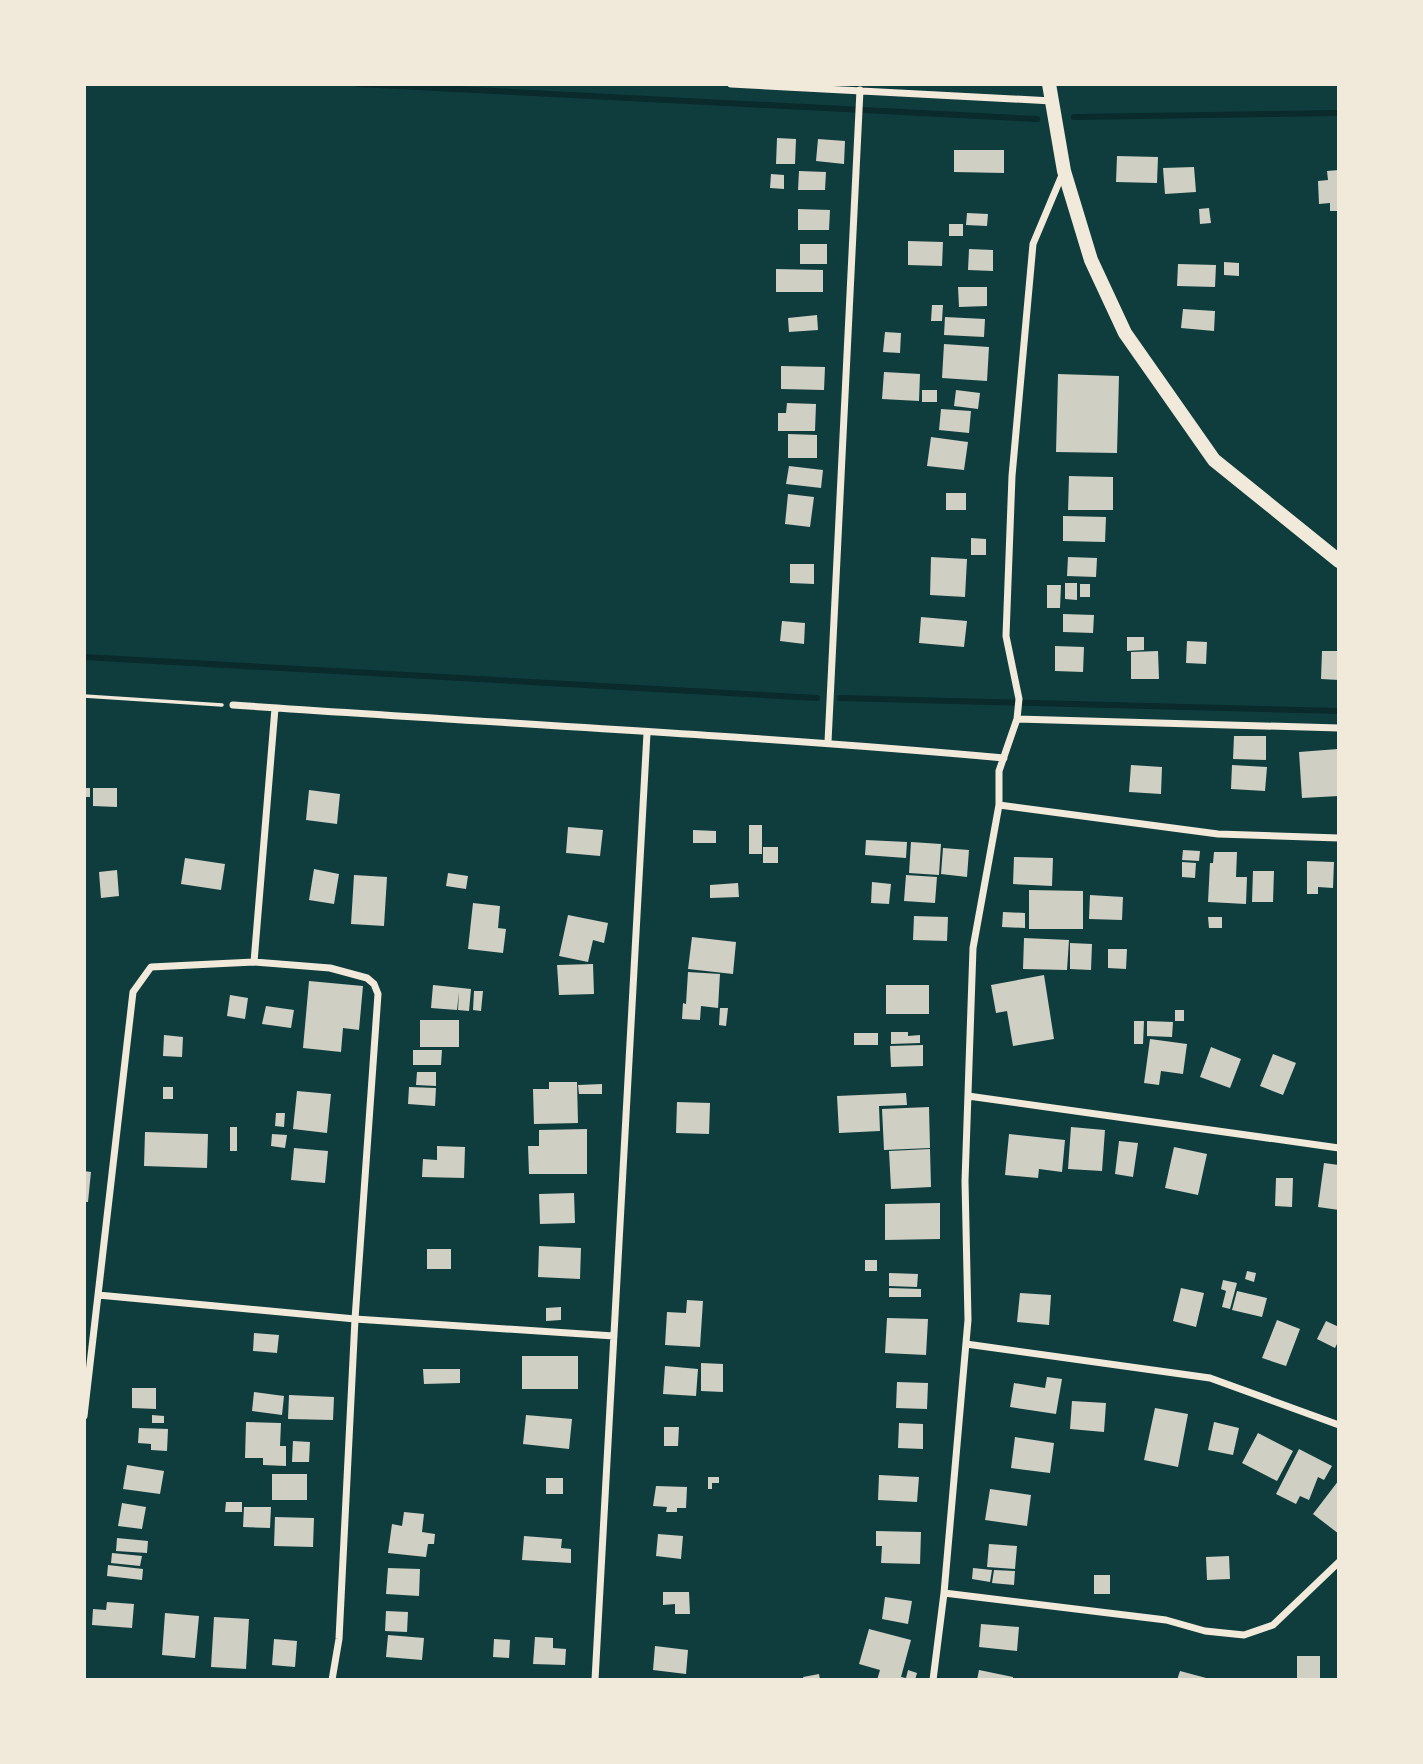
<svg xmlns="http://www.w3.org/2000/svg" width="1423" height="1764" viewBox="0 0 1423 1764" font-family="'Nunito Sans',sans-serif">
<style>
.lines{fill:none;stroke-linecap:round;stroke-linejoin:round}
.stream{stroke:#0a2a2b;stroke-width:6}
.building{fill:#cfcfc3}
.path{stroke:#f1e9da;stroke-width:3.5}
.minor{stroke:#f1e9da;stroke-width:7}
.primary{stroke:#f1e9da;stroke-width:14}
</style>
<rect width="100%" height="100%" fill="#0f3d3e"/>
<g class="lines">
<path class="stream" d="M358,84L1037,119
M1074,117L1339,113
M84,657L817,698
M840,698L1339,711"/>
</g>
<path class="building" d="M777,138L796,139L795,164H776Z
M818,139L845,141L844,164L816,161Z
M954,150H1004V173L954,172Z
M1117,156L1158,157L1157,183L1116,182Z
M1194,167L1196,192L1165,194L1163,168Z
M1339,170V211H1330V203L1319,204L1318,181L1328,180L1327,171Z
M799,171L826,172L825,190H798Z
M771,174L784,175V189L770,188Z
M1209,208L1211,223L1200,224L1199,209Z
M798,209L830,210L829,230H798Z
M967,213L988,214L987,226L966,225Z
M949,224H963V236H949Z
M908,241L943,242L942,266L908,265Z
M800,244H827V264H800Z
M969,249L993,250V271L968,270Z
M1224,262L1239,263V276L1224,275Z
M1178,264L1216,265L1215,287L1177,286Z
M776,269L823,270V292H776Z
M958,287H987V306L959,307Z
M932,305H943L942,321H931Z
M1183,309L1215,311L1214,331L1181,328Z
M817,315L818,330L789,332L788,318Z
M945,317L985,319L984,337L944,335Z
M885,332L901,333L900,353L883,352Z
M944,344L989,347L987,381L942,378Z
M781,366L825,367L824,390L781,389Z
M884,372L920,374L919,401L882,399Z
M1058,374L1119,376L1117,453L1056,452Z
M922,390H937V402H922Z
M956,390L980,393L978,409L954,406Z
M787,403L816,404L815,431H778V413H786Z
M941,409L971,411L969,433L939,430Z
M788,434L817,435V458H788Z
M931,437L968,442L964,470L927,466Z
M789,466L823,470L821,488L786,484Z
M1069,476L1113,477V510H1068Z
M946,493H966V510H946Z
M788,494L814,497L810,527L785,524Z
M1063,516L1106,517L1105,542L1063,541Z
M971,538L986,539V555H971Z
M931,557L967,559L965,597L930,595Z
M1068,557L1097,558L1096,577L1067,576Z
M790,564H814V584L790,583Z
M1065,583H1077V600L1065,599Z
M1080,584H1090V597H1080Z
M1047,585H1061L1060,608H1047Z
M1063,614L1094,615L1093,633L1063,632Z
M921,617L967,621L964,647L919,643Z
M782,621L805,623L804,644L780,641Z
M1127,637H1144V650L1127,651Z
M1187,641L1207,642L1206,664L1186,663Z
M1055,646L1084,647L1083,672L1055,671Z
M1158,651L1159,679H1131V652Z
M1322,651H1339V680L1321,679Z
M1234,736H1266V760L1233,759Z
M1338,749L1339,796L1302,798L1299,752Z
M1131,765L1162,767L1161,794L1129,792Z
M1232,765L1267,767L1265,791L1231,789Z
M84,788H90V797H84Z
M93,788H117V807L93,806Z
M309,790L340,794L337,824L306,820Z
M749,825H762V854H749Z
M568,827L603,830L600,856L566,853Z
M693,830L716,831V843H693Z
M866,840L907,842L906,858L865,855Z
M911,842L941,844L939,875L909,873Z
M763,847H778V863H763Z
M943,848L969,850L967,877L941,874Z
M1183,850L1200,851L1199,861L1182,860Z
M1214,852H1237L1236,877H1247L1246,904L1208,902L1210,863H1213Z
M1014,857L1053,858L1052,886L1013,884Z
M185,858L225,864L221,890L181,884Z
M1307,861L1334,862L1333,888L1318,887V894H1307Z
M1182,862L1196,863L1195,878L1182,877Z
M314,869L339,874L334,904L309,900Z
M117,870L119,896L101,898L99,872Z
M1253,871H1274L1273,902H1252Z
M448,873L468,876L466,889L446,886Z
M354,875L387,877L384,926L351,924Z
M906,875L937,877L935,903L904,901Z
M872,882L891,884L889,904L871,903Z
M738,883L739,897L710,898V885Z
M1029,890L1083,891V929H1029Z
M1090,895L1123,897L1122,920L1089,919Z
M473,903L500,906L498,928L506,929L503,953L468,949Z
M1003,912L1025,913V928L1002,927Z
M568,915L608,923L604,943L593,940L588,962L559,956Z
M914,916L948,917L947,941L913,940Z
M1208,917H1222V928H1209Z
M692,937L736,942L733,974L688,969Z
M1024,938L1069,940L1067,970L1023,969Z
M1070,943L1092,944L1091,970L1070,969Z
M1108,949H1127L1126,969L1108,968Z
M593,964L594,994L559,995L557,965Z
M688,972L720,974L718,1008L701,1006L700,1020L682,1019L683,1003L686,1004Z
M1044,975L1054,1039L1013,1046L1007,1011L996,1013L991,985Z
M309,981L363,986L359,1030L343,1028L341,1052L303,1048Z
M433,985L471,989L469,1011L458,1010L459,992L457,1010L431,1008Z
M886,985H929V1014H886Z
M474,991H483L481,1011L473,1010Z
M230,995L248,998L245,1019L227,1016Z
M266,1006L294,1010L291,1028L262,1024Z
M720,1008H728L726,1026L719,1025Z
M1175,1010H1184V1021H1175Z
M420,1020H459V1047H420Z
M1134,1021H1144L1143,1044H1134Z
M1147,1021L1173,1022L1172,1037L1147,1036Z
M891,1032H908V1036L920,1035V1043L891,1044Z
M854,1033H878V1045H854Z
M164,1035L183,1037L182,1057L163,1056Z
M1150,1039L1187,1044L1183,1074L1161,1071L1159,1085L1144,1083Z
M923,1045V1066L891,1067L890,1046Z
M1211,1047L1241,1059L1230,1088L1200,1077Z
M413,1050H442L441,1065H413Z
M1273,1054L1296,1063L1283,1095L1260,1086Z
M417,1072H436V1086L416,1085Z
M549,1082H577L578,1123L534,1124L533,1089H549Z
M602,1084V1094H579L578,1085Z
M163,1087H173V1099H163Z
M409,1087L436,1088L435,1106L408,1104Z
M297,1091L331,1094L327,1133L293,1129Z
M906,1093L907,1105L879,1106L880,1131L839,1133L837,1096Z
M677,1102L710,1103L709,1134L676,1133Z
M929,1107L930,1148L884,1150L882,1109Z
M276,1113H285L284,1127L275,1126Z
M230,1127H237V1151H230Z
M1071,1127L1105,1130L1102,1171L1068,1169Z
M587,1129V1174H529L528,1146H539V1130Z
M145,1132L208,1134L207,1168L144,1166Z
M272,1134L287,1135L285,1148L271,1146Z
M1009,1134L1065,1140L1062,1172L1039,1169L1038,1178L1005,1175Z
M1119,1141L1138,1143L1133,1177L1115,1174Z
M437,1146L465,1147L464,1178L422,1177L423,1159L437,1160Z
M1174,1147L1207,1154L1198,1195L1165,1188Z
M294,1148L328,1151L325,1183L291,1180Z
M930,1149L931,1187L891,1189L889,1151Z
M1324,1163L1339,1165V1210L1318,1207Z
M84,1171L91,1172L88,1202H84Z
M1276,1178H1293L1292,1207L1275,1206Z
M574,1193L575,1223L540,1224L539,1194Z
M940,1203V1239L885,1240V1204Z
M539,1246L581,1248L580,1279L538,1277Z
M427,1249H451V1269H427Z
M865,1260H877V1271H865Z
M1247,1271L1256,1273L1254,1282L1245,1279Z
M889,1273L918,1274L917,1287L889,1286Z
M1223,1280L1237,1283L1230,1309L1222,1307L1226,1291L1221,1289Z
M889,1288L921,1289V1297H889Z
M1181,1288L1204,1293L1196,1327L1173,1321Z
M1237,1291L1267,1298L1262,1317L1232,1310Z
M1020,1293L1051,1295L1049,1325L1017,1322Z
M687,1300L703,1301L700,1347L665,1345L667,1312L686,1313Z
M561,1307V1320L546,1321V1308Z
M887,1318L928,1319L926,1355L885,1353Z
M1277,1320L1300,1329L1286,1366L1262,1358Z
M1326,1321L1339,1327V1340L1335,1348L1317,1339Z
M254,1333L279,1335L277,1353L253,1351Z
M522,1356H578V1389H522Z
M701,1363L723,1364V1392L701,1391Z
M665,1366L698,1369L696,1396L663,1394Z
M423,1369H460V1383L424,1384Z
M1047,1377L1062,1379L1056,1414L1010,1407L1014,1383L1045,1388Z
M897,1382L928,1383L927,1409L896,1408Z
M132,1388H156V1409L132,1408Z
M254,1392L284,1396L282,1415L252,1411Z
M289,1395L334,1397L333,1420L288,1419Z
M1072,1401L1106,1403L1104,1432L1070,1429Z
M1155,1408L1188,1414L1178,1467L1144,1460Z
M152,1415L164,1416V1423H152Z
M526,1415L572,1419L569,1449L523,1444Z
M246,1422L281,1423L280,1446H286V1466L263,1465V1458H245Z
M1214,1422L1239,1428L1233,1455L1208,1450Z
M899,1423L923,1424V1449L898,1448Z
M664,1427H679L678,1446H664Z
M139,1428L168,1429L167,1451L151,1450V1444L138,1443Z
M1258,1433L1293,1451L1277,1481L1242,1463Z
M1015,1437L1054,1443L1050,1473L1011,1468Z
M293,1441L310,1442L309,1462H292Z
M1299,1449L1332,1466L1324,1480L1318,1477L1309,1500L1300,1496L1296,1504L1276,1494Z
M127,1465L164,1471L160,1494L123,1489Z
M272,1474H307V1500H272Z
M879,1475L919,1477L917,1502L878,1500Z
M708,1477H719V1483H712V1489H708Z
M546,1478H563V1494H546Z
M1339,1480V1534L1313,1514Z
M656,1486L687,1487L686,1508H677V1512H666L667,1507L653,1506Z
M990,1489L1031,1495L1027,1526L985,1520Z
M226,1502H242V1512H225Z
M122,1503L146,1507L142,1529L118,1526Z
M244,1507H271L270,1528L243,1527Z
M404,1512L424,1514L422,1532L435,1534L434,1544H428L426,1557L388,1553L392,1524L402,1526Z
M275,1517L314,1518L313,1547L274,1546Z
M876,1531L921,1532L920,1564L881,1563L882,1546H876Z
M658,1534L683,1536L681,1559L656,1556Z
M524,1536L562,1539L561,1548L571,1549V1563L522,1560Z
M117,1538L148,1541L147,1553L116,1551Z
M989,1544L1017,1546L1015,1569L987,1567Z
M112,1553L142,1556L140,1566L111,1563Z
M1229,1556L1230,1579L1207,1580L1206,1557Z
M108,1565L143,1569L142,1580L107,1576Z
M388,1568L420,1569L419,1596L386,1594Z
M973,1568L992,1570L990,1582L972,1579Z
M994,1570L1015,1571L1014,1585L992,1583Z
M1094,1575H1110V1594H1094Z
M663,1592H689L690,1614H675V1604L663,1605Z
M885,1597L912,1601L908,1624L882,1619Z
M107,1602L134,1604L132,1628L92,1625L93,1609L106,1610Z
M386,1611L408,1612L407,1632L385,1631Z
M165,1613L199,1616L195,1658L162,1655Z
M214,1617L249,1619L246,1669L211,1667Z
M981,1624L1019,1627L1017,1651L979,1647Z
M869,1629L911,1640L901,1677L906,1678L908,1670L917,1673L915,1680H877L880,1670L859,1664Z
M388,1635L424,1638L422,1660L386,1657Z
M535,1637L553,1638V1648L566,1649L565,1665L533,1664Z
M274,1639L297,1641L295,1667L272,1665Z
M494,1639L510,1640L509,1658L493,1657Z
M655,1646L688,1650L686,1674L653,1670Z
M1297,1656H1320V1680H1297Z
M979,1670L1013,1677V1680H977Z
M1180,1671L1210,1679L1209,1680H1177Z
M819,1674L820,1680H804L803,1677Z"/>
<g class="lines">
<path class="path" d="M84,696L222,705"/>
<path class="minor" d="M731,84L1052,101
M233,705C490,723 748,735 1004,758
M1017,719L1339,728
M828,742L860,90
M999,805L1218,834L1339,838
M254,962L275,708
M968,1096L1339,1148
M98,1295L355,1319L614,1336
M966,1344L1210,1378L1339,1425
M84,1416L133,992L151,967L254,962L330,968L367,978L374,984L378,994L355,1319L339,1639L332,1680
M944,1593L1166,1620L1205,1631L1244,1635L1273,1625L1339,1562
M595,1680L647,733
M933,1680L944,1593L968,1320L965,1181L973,948L999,805V771L1017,719L1019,699L1006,636L1012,476L1033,244L1062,175"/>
<path class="primary" d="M1049,84L1064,171L1091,260L1125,333L1214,460L1339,561"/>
</g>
<rect width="1423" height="1764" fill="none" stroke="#f1e9da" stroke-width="172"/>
</svg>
